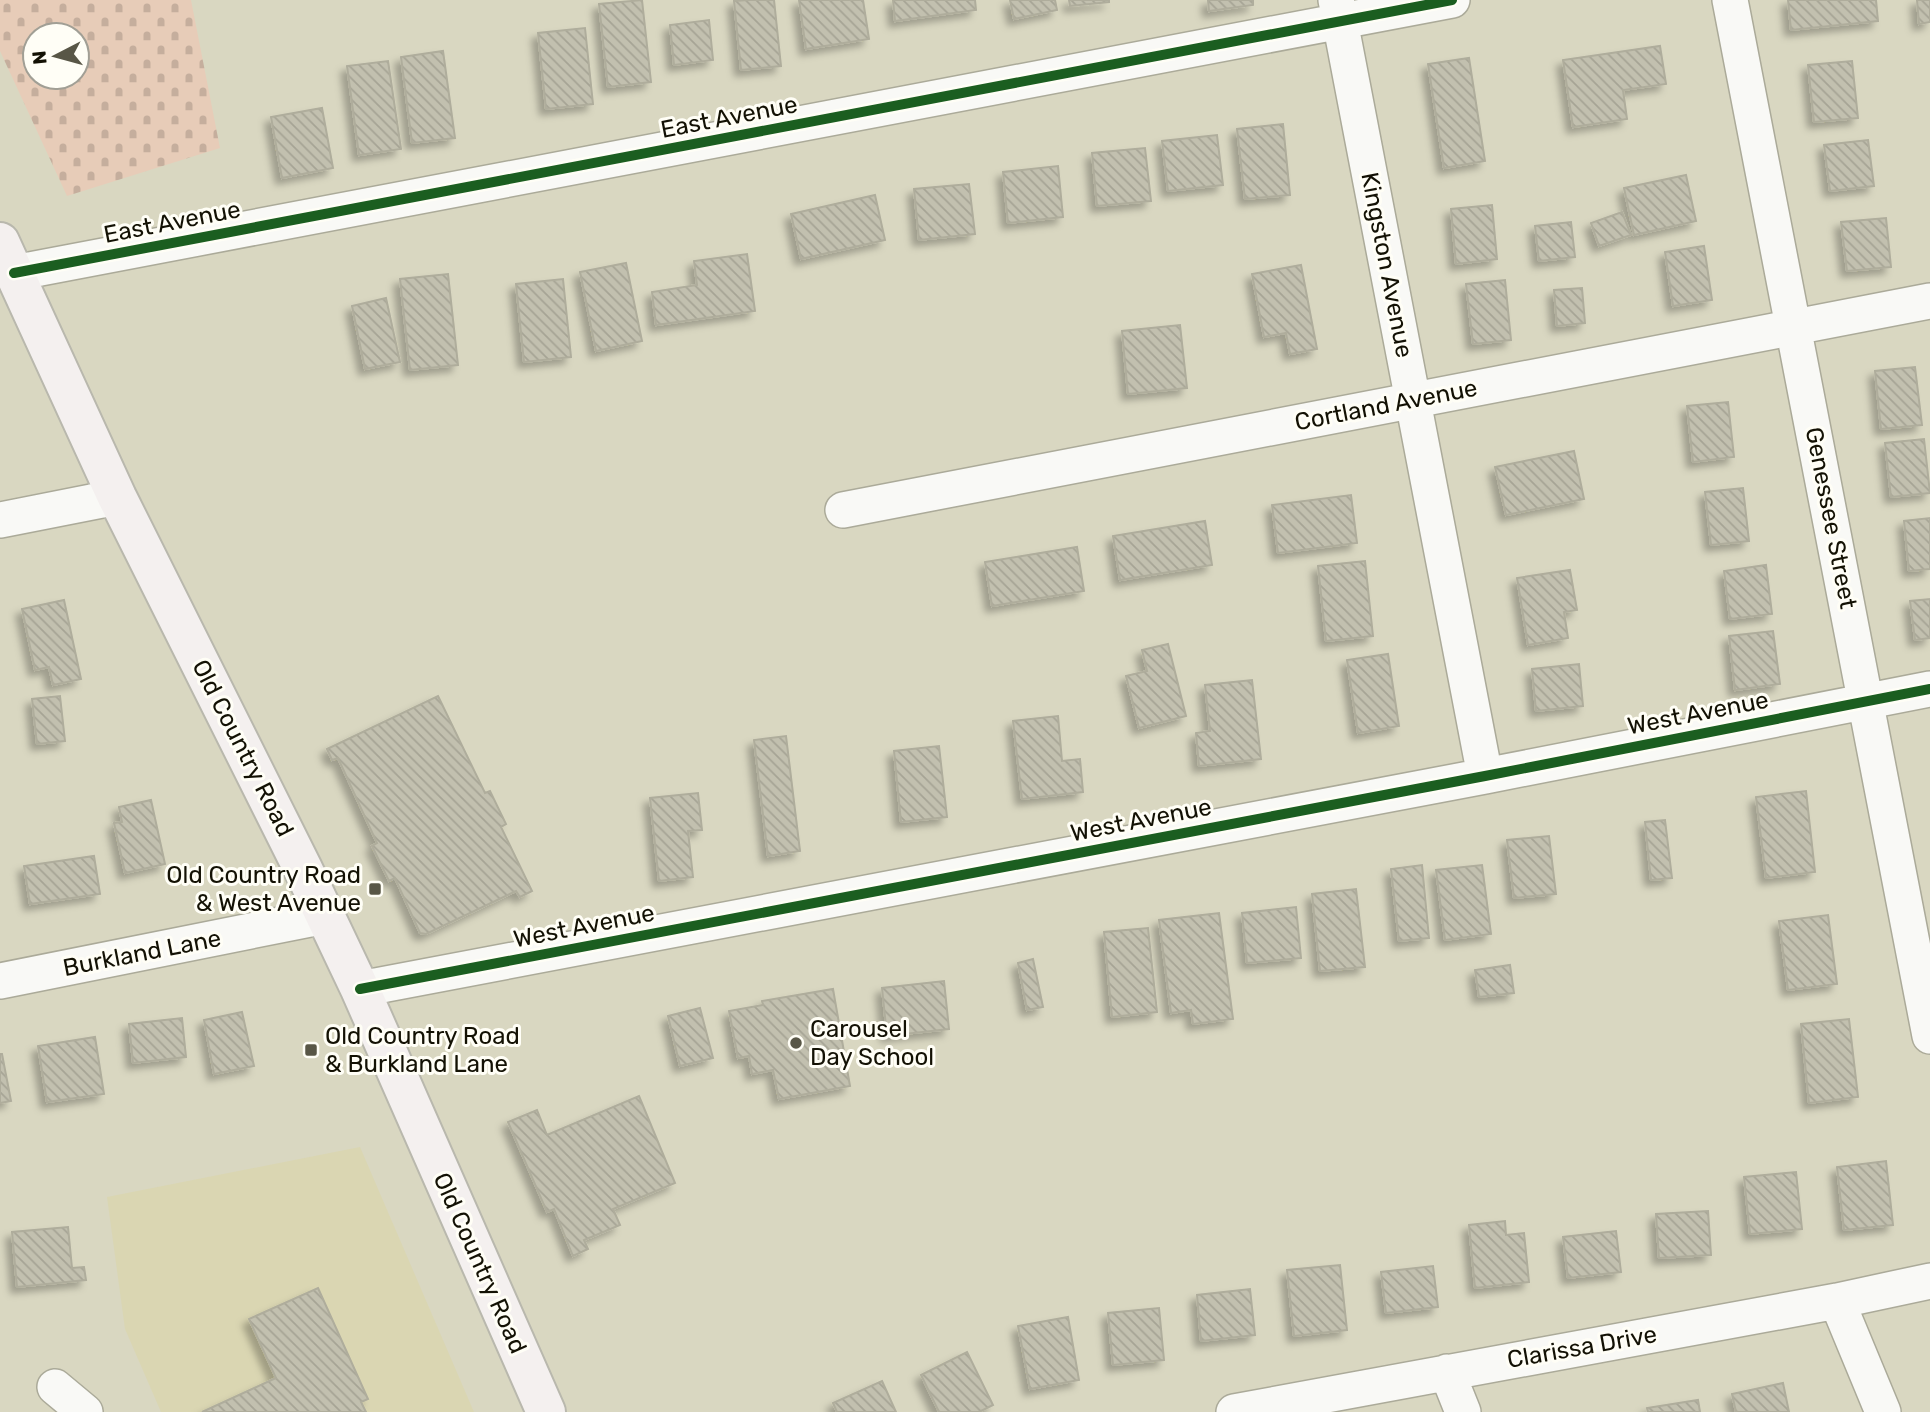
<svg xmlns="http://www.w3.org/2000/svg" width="1930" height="1412" viewBox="0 0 1930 1412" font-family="Rubik,sans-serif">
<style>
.built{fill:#dad6b2}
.cemetery{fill:url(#cemetery-stones);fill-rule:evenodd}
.building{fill:url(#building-back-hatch);stroke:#afad9c;stroke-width:2;filter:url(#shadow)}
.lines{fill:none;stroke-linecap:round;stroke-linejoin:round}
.minor-casing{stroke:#abaa99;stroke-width:38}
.major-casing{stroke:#b9b8ad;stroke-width:42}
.minor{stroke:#f9f9f6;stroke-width:35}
.major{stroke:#f4f0ef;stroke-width:38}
.cycleway-casing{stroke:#fffef6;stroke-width:15}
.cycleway{stroke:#1b5e20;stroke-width:10}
.poi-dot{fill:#585646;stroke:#fffef6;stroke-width:2.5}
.labels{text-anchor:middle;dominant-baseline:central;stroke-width:6;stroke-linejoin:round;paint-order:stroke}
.street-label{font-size:24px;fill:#131104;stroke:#fffef6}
.poi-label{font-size:24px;fill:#131104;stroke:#fffef6;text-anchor:start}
</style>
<defs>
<pattern id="cemetery-stones" width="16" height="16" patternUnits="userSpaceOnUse" patternTransform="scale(1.75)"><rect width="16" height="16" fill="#e7ccb8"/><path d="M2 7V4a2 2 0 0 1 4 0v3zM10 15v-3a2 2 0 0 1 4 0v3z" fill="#c5ae9d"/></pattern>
<pattern id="building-back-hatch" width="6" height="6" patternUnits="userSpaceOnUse" patternTransform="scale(1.75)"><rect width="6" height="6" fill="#c2c0af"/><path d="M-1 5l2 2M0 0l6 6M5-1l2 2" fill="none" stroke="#a6a495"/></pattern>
<filter id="shadow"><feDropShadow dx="-6" dy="6" stdDeviation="3.5" flood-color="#0004"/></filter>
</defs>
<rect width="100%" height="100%" fill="#d9d7c1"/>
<path class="built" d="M360,1147L474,1412H161L125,1329L107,1197Z"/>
<path class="cemetery" d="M0,0H191L220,148L67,196L0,51ZM35,35H77V77H35Z"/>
<path class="building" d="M642,0L651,82L608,87L599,4Z
M748,0H774L781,66L741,70L734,1Z
M799,0H863L869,39L806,49Z
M893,0H975L976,10L895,21Z
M1010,0H1055L1057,10L1014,19Z
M1069,0H1109V2L1070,6Z
M1208,0H1253V5L1209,11Z
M1788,0H1876L1878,21L1791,30Z
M1917,0H1930V22L1919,24Z
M709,20L713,60L674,65L670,25Z
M585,28L593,104L546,109L538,33Z
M1660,46L1666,84L1623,90L1627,119L1573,127L1563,60Z
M443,51L455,138L412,143L401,57Z
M1469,58L1485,161L1444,168L1428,64Z
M388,61L401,149L359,155L347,66Z
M1852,61L1858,118L1814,122L1808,65Z
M322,108L333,168L282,178L271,117Z
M1283,124L1290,195L1245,199L1237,129Z
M1217,135L1223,185L1168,191L1162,141Z
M1868,140L1874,186L1830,191L1824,145Z
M1145,148L1151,201L1097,206L1092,153Z
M1058,166L1063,217L1008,223L1003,172Z
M1686,175L1696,221L1634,235L1624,188Z
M969,184L975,234L919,240L914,189Z
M875,195L885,240L801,259L791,214Z
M1492,205L1497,259L1456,264L1451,209Z
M1622,212L1631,235L1599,246L1591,223Z
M1886,218L1891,267L1847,271L1841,222Z
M1571,222L1575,257L1539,261L1535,226Z
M1704,246L1712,300L1673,306L1665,252Z
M747,254L755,311L656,325L652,292L697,285L694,261Z
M626,263L642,341L596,351L580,272Z
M1301,265L1317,349L1290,354L1286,333L1264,337L1252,274Z
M448,274L458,365L410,370L400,279Z
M563,279L571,357L524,362L516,284Z
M1505,280L1511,340L1473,344L1466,284Z
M1582,288L1585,323L1557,326L1554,290Z
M386,298L400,362L365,369L352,306Z
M1180,325L1187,388L1128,394L1122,331Z
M1915,367L1922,425L1881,429L1875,371Z
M1728,402L1734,457L1693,462L1687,406Z
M1924,439L1930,493L1891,497L1885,443Z
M1574,451L1584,499L1506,515L1495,467Z
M1743,488L1749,541L1711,545L1705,492Z
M1351,495L1357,543L1278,553L1272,505Z
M1930,518V569L1909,571L1904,521Z
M1205,521L1212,565L1120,580L1113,536Z
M1077,547L1084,591L992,606L985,562Z
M1365,561L1373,636L1326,641L1318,566Z
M1766,565L1772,614L1730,619L1724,571Z
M1570,570L1577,610L1564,612L1568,638L1528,645L1517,578Z
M1930,599V638L1915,640L1910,601Z
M64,600L81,679L53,685L49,667L35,670L22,609Z
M1773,631L1780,684L1735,690L1729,636Z
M1168,644L1186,716L1139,728L1126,676L1147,671L1142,650Z
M1388,654L1399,726L1358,733L1347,660Z
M1579,664L1583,706L1536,711L1532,669Z
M1252,680L1261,759L1199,766L1196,733L1210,731L1205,685Z
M60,696L65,741L37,744L32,699Z
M438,696L485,793L490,791L506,824L501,827L532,891L520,897L516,891L426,934L420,933L395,878L389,881L372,846L377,843L338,758L332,760L327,749Z
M1058,716L1062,761L1080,759L1083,792L1022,799L1013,721Z
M786,736L800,851L768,856L754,740Z
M939,746L947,817L901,822L894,751Z
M1806,791L1815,872L1766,878L1756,797Z
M698,793L702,830L688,831L693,877L659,881L650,798Z
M151,800L165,864L125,873L114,823L122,822L119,807Z
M1665,820L1672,878L1651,880L1645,822Z
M1549,836L1556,894L1514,898L1507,840Z
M94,856L100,894L30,904L24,866Z
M1422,865L1429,938L1399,941L1391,869Z
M1482,865L1491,934L1445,940L1436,870Z
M1356,889L1365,967L1320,971L1312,894Z
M1296,907L1301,958L1247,963L1242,913Z
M1219,913L1233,1019L1193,1024L1191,1010L1171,1013L1159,920Z
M1828,915L1837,984L1788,990L1779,921Z
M1148,928L1157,1012L1112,1017L1104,932Z
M1033,959L1043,1007L1027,1010L1018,963Z
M1510,965L1514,993L1479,997L1475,970Z
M944,981L949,1029L887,1036L882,988Z
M833,989L850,1086L779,1099L773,1070L752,1074L749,1056L738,1058L729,1011L763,1005L762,1001Z
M700,1008L713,1058L680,1066L668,1016Z
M242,1012L254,1066L214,1074L204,1020Z
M182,1018L186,1057L133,1063L129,1024Z
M1849,1019L1858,1097L1809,1103L1801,1024Z
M95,1037L104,1094L47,1102L38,1046Z
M0,1054H2L11,1101L0,1103Z
M639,1096L675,1183L613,1209L620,1225L584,1240L588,1249L573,1256L554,1209L547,1212L508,1122L537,1110L547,1135Z
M1886,1161L1893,1225L1844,1230L1837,1167Z
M1796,1172L1802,1229L1750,1234L1744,1177Z
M1708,1211L1711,1255L1659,1258L1656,1214Z
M1505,1221L1506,1235L1524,1233L1529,1282L1475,1288L1469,1225Z
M68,1227L72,1268L84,1267L86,1280L17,1287L12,1232Z
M1616,1231L1621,1272L1568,1278L1563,1237Z
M1340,1265L1347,1330L1294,1336L1287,1270Z
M1433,1266L1438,1307L1386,1313L1381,1272Z
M318,1288L368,1399L361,1402L366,1412H202L276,1378L249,1319Z
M1250,1289L1255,1335L1201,1341L1197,1295Z
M1159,1308L1164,1360L1113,1365L1108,1313Z
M1068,1317L1079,1380L1030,1389L1018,1326Z
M967,1352L993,1405L979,1412H939L921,1375Z
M882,1381L896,1412H837L833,1403Z
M1783,1383L1789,1412H1736L1732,1394Z
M1698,1400L1700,1412H1648L1647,1408Z"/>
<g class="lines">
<g class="minor-casing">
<path id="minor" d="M1336,0L1485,776
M1730,0L1930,1036
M14,273L1452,0
M843,510L1930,301
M0,520L117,497
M0,981L325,916
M360,989L1485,776L1930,689
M1837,1301L1883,1412
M1447,1372L1463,1412
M55,1387L85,1412
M1234,1412L1837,1301L1930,1281"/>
</g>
<g class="major-casing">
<path id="major" d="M0,242L117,497L303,869L360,989L546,1412"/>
</g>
<use href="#minor" class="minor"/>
<use href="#major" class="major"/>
<g class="cycleway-casing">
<path id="cycleway" d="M14,273L1452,0
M360,989L1485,776L1930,689"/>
</g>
<use href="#cycleway" class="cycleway"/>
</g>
<g class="poi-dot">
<rect x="368" y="882" width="14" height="14" rx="3.5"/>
<circle cx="796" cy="1043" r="7"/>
<rect x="304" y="1043" width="14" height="14" rx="3.5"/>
</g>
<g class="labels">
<g class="street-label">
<text transform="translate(729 117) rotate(-11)">East Avenue</text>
<text transform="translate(172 222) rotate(-11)">East Avenue</text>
<text transform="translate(1387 265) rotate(79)">Kingston Avenue</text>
<text transform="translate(1386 405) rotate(-11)">Cortland Avenue</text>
<text transform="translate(1831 518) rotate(79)">Genessee Street</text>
<text transform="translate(1698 713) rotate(-11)">West Avenue</text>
<text transform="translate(243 748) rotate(63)">Old Country Road</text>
<text transform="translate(1141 820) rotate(-11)">West Avenue</text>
<text transform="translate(584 926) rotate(-11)">West Avenue</text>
<text transform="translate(142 953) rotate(-11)">Burkland Lane</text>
<text transform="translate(480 1263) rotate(66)">Old Country Road</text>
<text transform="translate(1582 1347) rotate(-10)">Clarissa Drive</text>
</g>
<g class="poi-label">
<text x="361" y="875" text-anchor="end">Old Country Road<tspan x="361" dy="28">&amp; West Avenue</tspan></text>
<text x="810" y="1029">Carousel<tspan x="810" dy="28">Day School</tspan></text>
<text x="325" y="1036">Old Country Road<tspan x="325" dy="28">&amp; Burkland Lane</tspan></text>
</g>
</g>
<g transform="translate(56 56) rotate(264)"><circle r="33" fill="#fffef6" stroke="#a19f95" stroke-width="2"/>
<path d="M0-5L12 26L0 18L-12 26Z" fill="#585646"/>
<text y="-10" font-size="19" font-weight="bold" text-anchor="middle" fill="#131104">N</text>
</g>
</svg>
